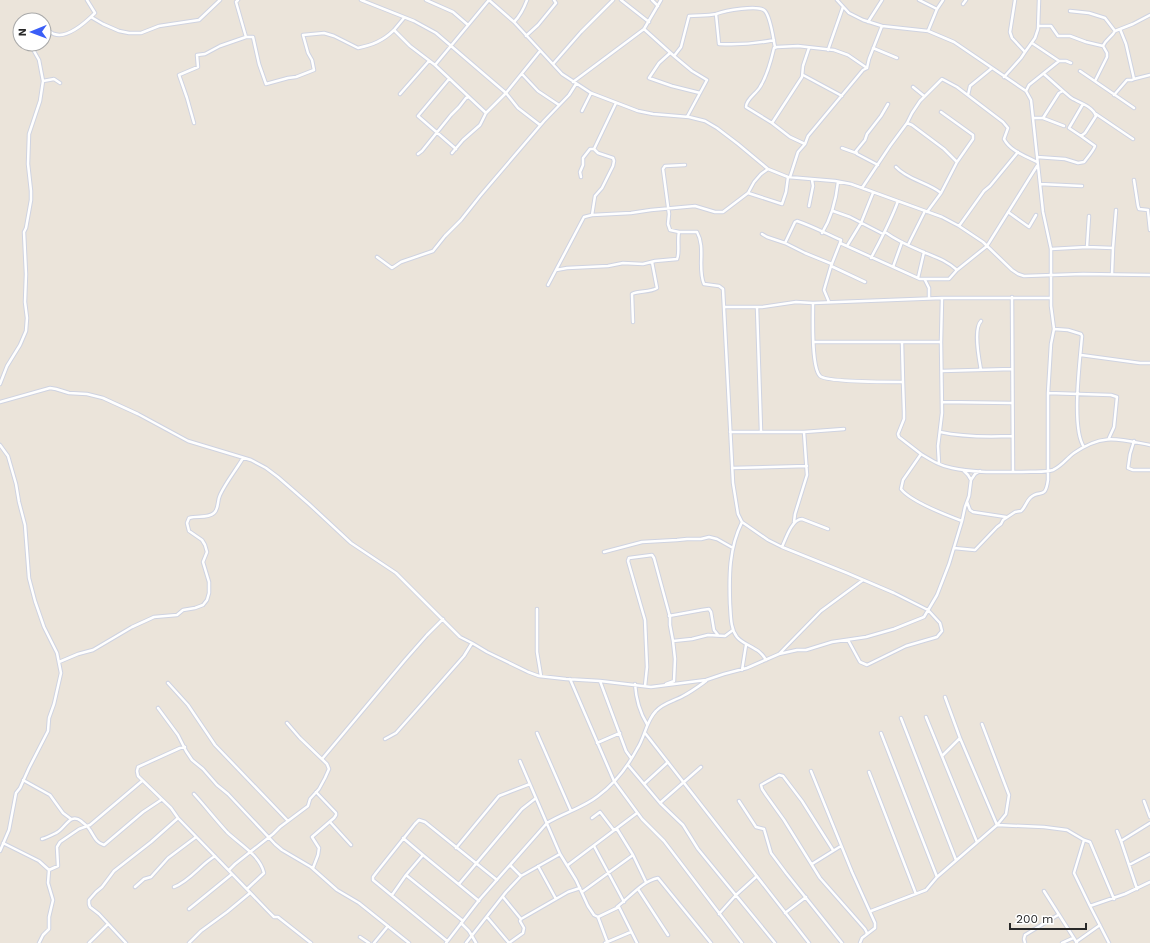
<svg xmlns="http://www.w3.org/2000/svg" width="1150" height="943" viewBox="0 0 1150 943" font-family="'Work Sans',sans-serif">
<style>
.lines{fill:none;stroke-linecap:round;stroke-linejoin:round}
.minor-casing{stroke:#cfd3e1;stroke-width:4.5}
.minor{stroke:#fff;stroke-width:2.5}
</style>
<rect width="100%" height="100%" fill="#ebe4da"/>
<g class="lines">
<g class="minor-casing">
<path id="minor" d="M361,0L414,21L436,33L506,93L540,51
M426,0L453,12L468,25
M621,0L649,22
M652,0L658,6
M837,0L849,13L863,20L882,26L928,31L954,42L1026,91L1031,100L1043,212L1051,249V306L1054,329L1051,344L1048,393V480C1045,501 1040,488 1030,498C1026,502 1025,508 1021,511L1015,512L1003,520L1001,524L997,527L975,550L954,548
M919,0L937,9
M963,4L966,0
M1070,11L1089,13L1105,18L1115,31
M91,17L103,24L119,31L129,33H141L159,26L199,20L220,0
M404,18L394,30L410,46L435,65
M514,22C520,16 524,8 527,0
M868,22L882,0
M1038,26H1051L1058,36H1070L1086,42L1103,46C1106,39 1112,37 1115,31L1133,24L1150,15
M44,27C47,29 51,33 54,34C68,39 86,22 95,13L87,0
M644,29L674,56L681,47L689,16C698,15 707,16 716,14
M1120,29L1126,44L1134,79L1150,75
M928,31L937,9L943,0
M526,36L538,25L556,3L554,0
M246,37H253L259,64L266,84L288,78L296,77L314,70L312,60L308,53L303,35L324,33L334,36L358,48C372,45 383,41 394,30
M774,40C755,44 738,45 719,44L716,14C724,11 759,4 765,11C771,18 773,38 775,47
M1032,43L1059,61
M873,48L897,58
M828,50L843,7
M1025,52L1035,38L1038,29L1039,0
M670,53L659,63L649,78L672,86L700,93
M674,56L692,71L707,80L687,117
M553,64L581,32L613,0
M1080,71L1134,108
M522,74L538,91L559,105
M1044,74L1063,91
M803,75L842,96
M1004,77L1021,58L1025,52L1012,38L1010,32L1015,0
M449,79L418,116L456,149
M43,81L54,79L60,83
M1095,81L1107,57V53L1103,46
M573,82L644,29L661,0
M913,87L924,96
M1026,91L1029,85L1059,61H1066L1071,63
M400,94L429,61
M968,95L970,86L992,68
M1114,95L1127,80H1132L1134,79
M469,97L435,65L489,0L514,22L562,74L591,93L638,111L653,114L689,117L705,121L717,128L738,144L768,169L788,177L835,181L851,184L942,217L959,226L983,242L1012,270L1018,274L1024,276L1083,274L1150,275
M582,111L591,93
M1096,114L1133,139
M1034,118H1043L1059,93L1063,91C1066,93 1069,97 1073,99C1081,103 1093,107 1096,116L1085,133L1081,136L1095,146C1094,150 1087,158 1084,162L1078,163L1065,159L1037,157
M1043,118L1064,126
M194,123L187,98L179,75L198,67L197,55L205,54L220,46L246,37L236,2L238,0
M772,123L802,77L803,66L809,48
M907,123L912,125L944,149L957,162
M1081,136L1069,128L1083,104
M805,144L790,137L772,123L746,107C746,99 756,94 760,87C767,76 771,61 774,48L777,47L798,46L834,50L848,55L867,68
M842,148L856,153
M452,153L463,140L480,125L486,113
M418,154L422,151L451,115L459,107L466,98L469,97L486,113L506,93L518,108L540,125
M878,165L857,154L856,151L865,140L867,134L881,116L888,104
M896,167C908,180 927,182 941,193
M581,177L580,172L583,165V158L590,149H594L616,103
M790,177L798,152L805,144L808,136L863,70L867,68L869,59L882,26
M1134,180L1138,206L1139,209L1148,210V211L1150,230
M1040,184L1082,186
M862,188L890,146L907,123L912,113L920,101L942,79L957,87L1003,122L1008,128L1004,139C1010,151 1026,156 1037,162
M748,193L782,204L786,192L788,177
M809,206L813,186L812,180
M833,211L850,217L883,234
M927,212L941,193L957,162L973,139V135L941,112
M1008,212L1029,227L1036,215
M592,215L595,196L602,188L613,166L614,161L613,158L598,153L594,149
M959,226L984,191L990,186L1018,152
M679,232L670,230L668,224L669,214L663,169L665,166L685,165
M885,232C896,240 909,246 921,251C935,257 946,260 957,270
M822,233C832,217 836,200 838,182
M762,234L767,237L785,243L805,253L832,264
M785,243L795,222L797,221C812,226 827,234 841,240L840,243
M908,245L925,211
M847,246L861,223L873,193
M1087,247L1089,216
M1113,248L1116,210
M1051,249L1087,247L1113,248L1112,274
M377,257L392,268L401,262L433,251L445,236L461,220L480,196L544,121L569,95L576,84
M871,258C881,239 891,221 898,201
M831,266L865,282
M893,267L902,242
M556,270L567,268L608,266L623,263L643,264L655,261L677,259C680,254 677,240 679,232H697C706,248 697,268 704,284L719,286L723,289L733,483L738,514L742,522L768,540L782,547L847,573L894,593L928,610L940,623L942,631L937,637L906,646L867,665L860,662L848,640
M918,278L924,252
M925,280L929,288V298
M548,285L584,217L592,215L631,213L651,210L695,206L715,212H723L748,193L754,182L761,174L768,169
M1012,297L1013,472
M829,302L824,290L831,266L840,243L920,279H949L957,270L987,246L1037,166
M813,303C813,318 811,367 820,376C826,382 890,382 903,382L902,342H814
M725,307H762L796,302L813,303L942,298H1051
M757,307L761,431
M633,322L632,294C639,290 649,293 657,288L652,262
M1054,329L1068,330L1081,334L1082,336C1080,360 1071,429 1084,447
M902,342H941
M1081,355L1140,363H1150
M981,370C979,359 973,329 981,321
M942,371L1012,369
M903,382L904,412V419L898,434L899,437L921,454
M0,384L7,366L20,345L26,331L27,318L25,302L26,274L24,232L26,228L31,200V191L28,164L29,134L40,101L43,81L39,60L30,44
M1048,393L1111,395L1117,397L1114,427L1109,438
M0,402L50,388L56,389L69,393L87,394L103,398L138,414L188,441L251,460L266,468L278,477L309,504L351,543L396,573L460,637L472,643L487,652L528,672L539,676L566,679L600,681L651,687L706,680L724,674L747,668L779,654L797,650H806L832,642L866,637L894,629L924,617L937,595L949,564L962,521L965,507L969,496L971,480L975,474L980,471
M942,402L1012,403
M730,432H804L844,429
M940,432C963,437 988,437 1012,436
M1134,441L1130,454L1128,468L1133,470H1150
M0,445L8,456L16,484L19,502L25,525L29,578L35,601L44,627L57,653L61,673L54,704L49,718L48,731L29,768L20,788L16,793L9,830L0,851
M939,464L938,446L942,413L941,342L942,298
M732,468L807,466
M963,470L968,475L971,480
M967,502L970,510L973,512L1006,517
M962,521C946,515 911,502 901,489L903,480L921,454C931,460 940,466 952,468C974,473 999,472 1022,472C1032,471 1044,473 1053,470C1062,466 1067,458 1074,453C1103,433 1118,439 1150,445
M742,522C729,548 729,576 730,604C731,615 730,628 737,637C742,643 749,645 755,649C760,651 763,655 766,660
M794,522L795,514L807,475L804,432
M782,547C786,538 792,519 802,519L828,529
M604,552L642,542L677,540L687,539H701L709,537L717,539L733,548
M537,609V652L541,676
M669,616L702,610L709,609L711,612L714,630L718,635
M779,654L821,611L863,580
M59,662L78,654L93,650L132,627L154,617L177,615L183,610L195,608L203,605L207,600L209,593V582L203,562L207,552L205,545L202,540L189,531L187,523L189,518C197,515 207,519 214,513C219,509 217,501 220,495C226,482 236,470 243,458
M742,670L746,645
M570,679L614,781L642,819L664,841L742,943
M600,681L626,751L631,758
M168,683L188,705L215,745L288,821
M635,684C636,699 639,711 647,724
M666,684L674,681L675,659L673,641L692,639L708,635L725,636L733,630
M645,686L647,667L645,620L628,561L629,558L652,555L654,558L670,617V625L673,641
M945,697L960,738L997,825
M158,708L178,735L186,751L192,760L203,769L217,785L228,794L275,844L282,850L311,867L337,890L359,903L409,943
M926,717L977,842
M901,718L956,860
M537,733L571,811
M645,733L809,943
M881,733L937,877
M385,739L396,733L412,715L464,656L472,643
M597,743L620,733
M185,747L180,748L138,767L137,771L138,776L171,808L178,818L268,911L274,917H278L311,943
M942,756L960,738
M322,759L405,660L427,635L443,619
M520,761L560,854L576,880L588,906L594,915L598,917L619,907L637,943
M628,765L660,803L683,825L698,849L775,943
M811,771L852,872L875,923V928L862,938L860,943
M869,772L916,894
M23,780L50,795L63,813L71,819
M644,784L668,762
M194,794C205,806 215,819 227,832C239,844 260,855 264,873L247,889
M739,801L756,827L764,829L771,853L786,873L842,943
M1144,801L1150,817
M660,803L701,767
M592,818L600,812L613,829L617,830
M330,822L351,845
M997,825L1044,827L1067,830L1084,840L1090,842L1114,899
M617,829L633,855L646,882
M1117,831L1121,841
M403,838L423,855L406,875
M42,839C46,838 52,835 56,833C65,829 70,812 81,821C84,824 88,826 90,830C94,836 96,843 104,845L143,812L161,800
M1084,840L1074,873L1090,906
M3,843L39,861L49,870L48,883L53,900L49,917V929L43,935L39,943
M594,846L624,902
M456,848L499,796L530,784
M833,850L802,801L783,776L779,775L761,785L762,789L766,795L784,820L820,878L865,929L867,933L866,935
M423,855L479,901
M812,864L841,846
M510,865L521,876
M568,865L637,813
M1129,865L1150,854
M538,866L556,899
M313,868L318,855L319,848L312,837L334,818L336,815V813L316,792
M49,870L58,866L57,847L60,842L79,829L90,825L142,781
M229,870L235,864L273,834L280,827L308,806L310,799L319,789L325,778L329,769L327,764L300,738L287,723
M459,884L522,809L536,798
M135,887L144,879L151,877L168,858L196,837
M174,887C190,881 200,865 215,856
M638,889L668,935
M1137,889L1121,841L1150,823
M1044,891L1077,943
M582,892L633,855
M392,895L406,875L463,921
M503,897L521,919
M617,907C629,898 642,881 658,878L711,943
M189,909L232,874
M871,911L926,890L937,877L997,825L1006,814L1009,795L982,724
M785,913L806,897
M719,914L736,895L757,876
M487,917L509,943
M598,917L607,941
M461,923L469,931L476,943
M360,937L369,943
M447,941L373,880V877L376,873L415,824L419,820L425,822L497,880
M1076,942L1100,925
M89,943L108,924
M126,943L99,914L90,907L89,904V900L96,892L102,887L114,871L151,842L178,818
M189,943L201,931L227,912L250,893
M374,943L388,926
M446,943L480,899L547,823C563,813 583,808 598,796C614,784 628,766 637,749C645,737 646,721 656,711C663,703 674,701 683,696C691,692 699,686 706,681
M466,943L506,892L521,876L560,854
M509,943L523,933L524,928L520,921L521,919L568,892L580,888
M605,943L631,932
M1025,943L1024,939L1025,935L1058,915
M1062,943L1073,938
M1109,943L1090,906L1125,894L1150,882"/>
</g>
<use href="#minor" class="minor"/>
</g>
<g transform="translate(32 32) rotate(269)"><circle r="19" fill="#ffffff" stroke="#a9a9a9"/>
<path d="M0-3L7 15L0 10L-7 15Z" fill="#3b5ef7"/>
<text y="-6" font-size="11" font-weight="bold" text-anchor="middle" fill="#282828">N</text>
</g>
<path d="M1010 923v6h76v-6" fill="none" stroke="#282828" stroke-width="2"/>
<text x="1016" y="923" font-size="12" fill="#282828" stroke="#ffffff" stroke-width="3" paint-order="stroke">200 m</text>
</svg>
